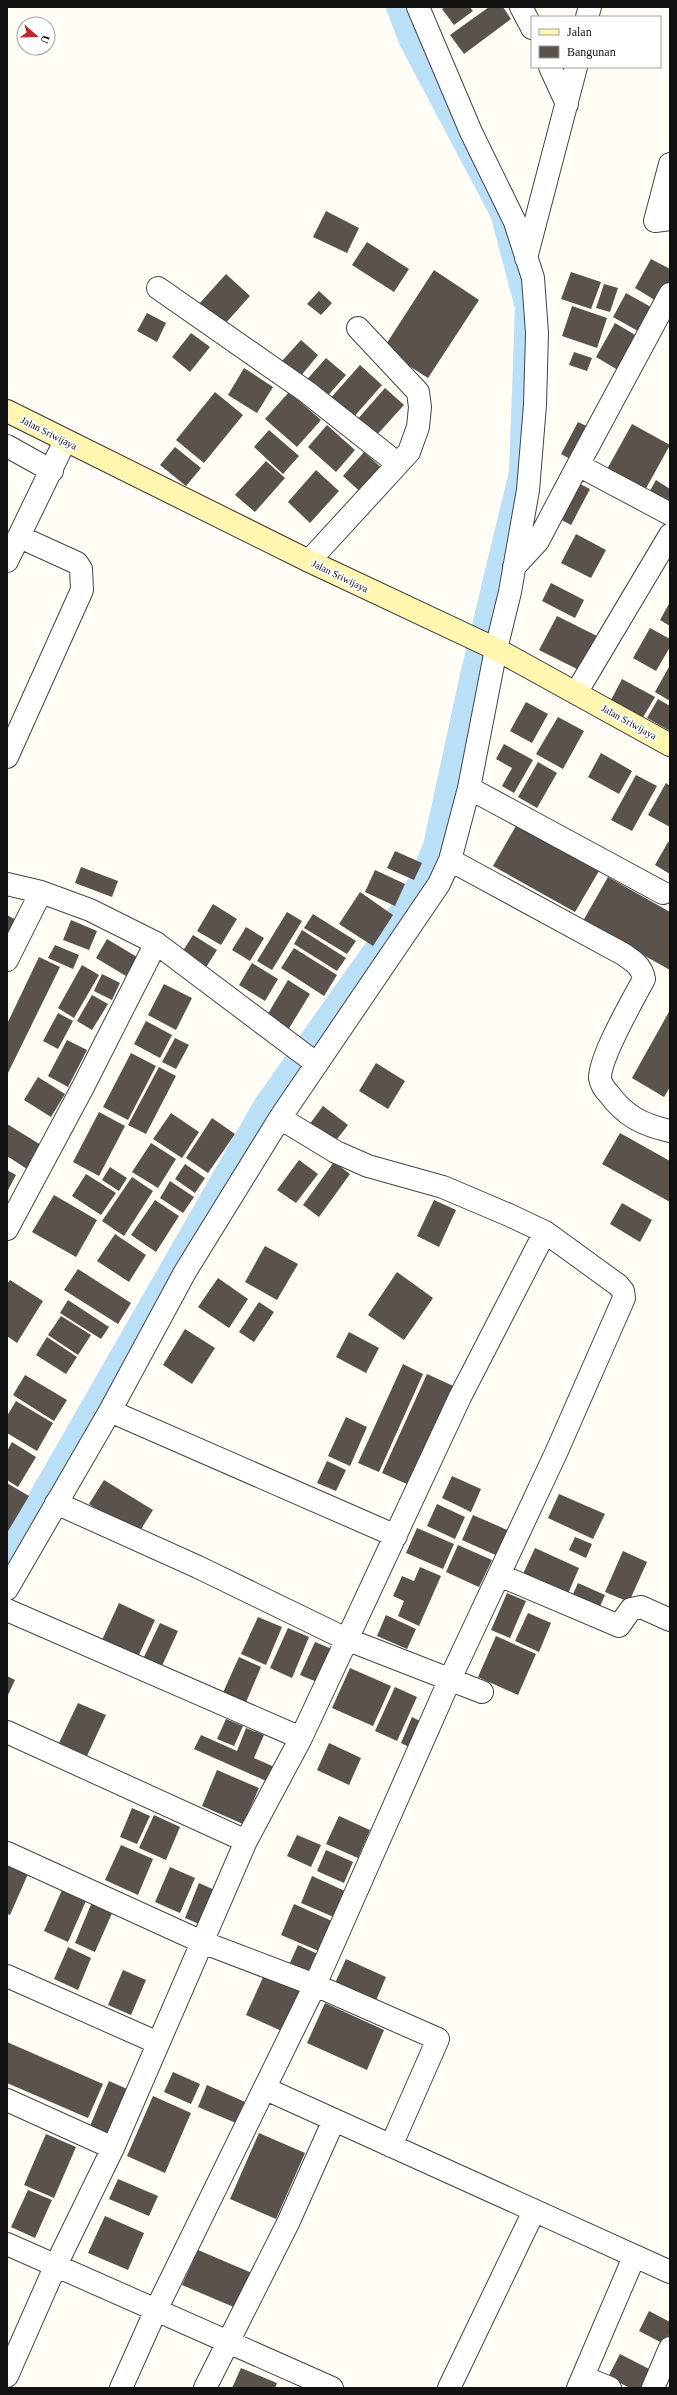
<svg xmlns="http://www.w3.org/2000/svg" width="677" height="2395" viewBox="0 0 677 2395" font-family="'Times New Roman',serif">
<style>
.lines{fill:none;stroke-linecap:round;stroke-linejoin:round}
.canal{stroke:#b9e0f7;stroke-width:22}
.building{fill:#5a524d}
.street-casing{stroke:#444;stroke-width:24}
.secondary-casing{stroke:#333;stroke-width:24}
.street{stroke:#fff;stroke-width:22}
.secondary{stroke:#fff6b0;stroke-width:22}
.labels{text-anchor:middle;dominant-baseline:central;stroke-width:4;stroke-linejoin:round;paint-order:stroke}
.street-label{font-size:10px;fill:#111;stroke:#fff}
</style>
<rect width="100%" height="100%" fill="#fffdf5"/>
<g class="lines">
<path class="canal" d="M7,1554L265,1104L374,950L418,884L434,846L470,680L520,472L526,307L501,213L410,41L397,7"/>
</g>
<path class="building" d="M445,7H470L473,11L454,25L442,9Z
M489,7H503L511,19L464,54L450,35Z
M326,211L359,228L347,253L313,237Z
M367,242L409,269L394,292L352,265Z
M651,259L670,269V281L658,302L635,288Z
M434,270L479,300L428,378L383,349Z
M571,272L601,282L591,309L561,299Z
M226,274L250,296L223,326L199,304Z
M604,284L618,288L610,312L596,308Z
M319,291L332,303L321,315L307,304Z
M626,293L658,311L645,335L613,317Z
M572,306L607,318L597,348L562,336Z
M147,313L166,323L157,342L137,331Z
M615,323L642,339L623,373L596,357Z
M191,333L210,347L190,372L172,357Z
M301,340L318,355L300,377L282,361Z
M574,352L592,358L587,371L569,365Z
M326,358L346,375L324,400L304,383Z
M360,365L382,385L351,420L329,400Z
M244,368L273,387L257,413L228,395Z
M385,388L404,405L374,438L356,421Z
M215,392L243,415L204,463L176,440Z
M289,392L321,420L297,447L265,419Z
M578,422L593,429L576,462L561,454Z
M632,424L670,445L644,492L606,471Z
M327,425L355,450L336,472L308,447Z
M269,430L299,456L283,474L254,447Z
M175,447L201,468L186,486L160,465Z
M364,452L386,472L365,496L343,476Z
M266,461L285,478L255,512L235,495Z
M316,470L339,491L310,523L288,502Z
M656,480L670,489V509L647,496Z
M576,482L590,489L571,525L558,518Z
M576,534L606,550L591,578L561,563Z
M551,583L584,600L575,618L542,601Z
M670,602V626L660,620Z
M557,616L599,637L581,671L539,650Z
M650,628L670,639V647L656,671L633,658Z
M670,665V701L655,692Z
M622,679L655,697L642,719L610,702Z
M658,699L670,706V731L647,718Z
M526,702L548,714L532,743L510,731Z
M558,717L584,731L563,769L536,754Z
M504,744L533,760L514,793L502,786L512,768L496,759Z
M601,753L632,771L619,794L588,777Z
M538,762L557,773L537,808L518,797Z
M636,775L657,786L632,831L611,820Z
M666,783L670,786V827L648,815Z
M517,824L599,871L575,912L493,866Z
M668,842L670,843V874L655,865Z
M395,851L422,863L414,880L387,868Z
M81,867L118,881L112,897L75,883Z
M375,870L405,884L395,906L365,892Z
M608,877L670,912V970L583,921Z
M360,892L393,915L373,946L339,924Z
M213,904L237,919L221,945L197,931Z
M287,912L302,921L272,970L257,961Z
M313,914L356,941L347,954L304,928Z
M7,915L18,921L7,943Z
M71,920L97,931L89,950L63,940Z
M246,927L264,938L250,961L232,950Z
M302,930L346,958L337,971L294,944Z
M193,935L217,950L205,969L181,954Z
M107,939L137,957L126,976L96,958Z
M55,945L79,955L73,969L48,958Z
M294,948L337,975L324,996L281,968Z
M39,957L60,967L7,1075V1024Z
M252,963L278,979L265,1001L239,985Z
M82,965L99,975L74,1018L58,1008Z
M102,974L120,983L112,1000L94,991Z
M288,980L310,994L288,1030L266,1017Z
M164,984L192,998L176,1030L148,1015Z
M92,995L108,1004L92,1030L77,1021Z
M670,1010V1087L664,1097L632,1078Z
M58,1013L73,1021L58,1049L43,1041Z
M146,1021L172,1035L160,1058L134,1044Z
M175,1038L189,1045L176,1069L162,1062Z
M67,1040L87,1050L68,1087L48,1076Z
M131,1053L156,1066L128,1120L103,1107Z
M376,1063L405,1081L388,1109L359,1091Z
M159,1067L176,1076L146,1134L128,1125Z
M38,1077L65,1094L51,1117L24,1100Z
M323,1106L348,1125L334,1143L309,1125Z
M99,1112L125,1126L99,1176L73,1162Z
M171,1113L199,1132L182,1158L153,1139Z
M212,1118L235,1134L208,1173L186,1158Z
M7,1124L41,1145L27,1169L7,1156Z
M620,1133L670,1161V1202L602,1164Z
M151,1143L176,1159L158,1188L132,1172Z
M299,1160L318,1174L296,1203L277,1190Z
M334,1162L350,1174L319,1217L303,1205Z
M185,1164L205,1178L195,1193L175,1179Z
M110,1167L127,1178L119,1191L102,1180Z
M7,1170L16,1175L7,1192Z
M86,1174L116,1193L101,1215L72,1196Z
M132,1177L153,1191L124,1236L102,1221Z
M170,1181L194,1197L183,1213L160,1198Z
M54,1195L97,1220L76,1257L32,1232Z
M155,1200L179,1216L156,1252L131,1235Z
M434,1200L456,1210L439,1247L417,1236Z
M622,1203L652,1220L640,1242L610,1224Z
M115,1234L146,1255L129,1282L97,1261Z
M265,1246L298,1264L277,1300L245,1282Z
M78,1269L131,1303L118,1324L64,1290Z
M397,1272L433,1298L404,1340L368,1315Z
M218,1278L248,1299L229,1328L198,1307Z
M10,1280L43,1301L17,1343L7,1336V1284Z
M68,1300L109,1327L101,1339L60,1313Z
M259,1302L274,1312L254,1342L239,1332Z
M61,1316L91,1335L78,1355L48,1335Z
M185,1329L215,1348L192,1384L163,1365Z
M349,1332L379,1348L366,1373L336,1357Z
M47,1337L77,1357L66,1374L36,1355Z
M403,1364L423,1374L379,1472L358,1463Z
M427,1374L460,1389L416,1488L382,1473Z
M25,1375L67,1400L54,1421L13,1395Z
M16,1401L53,1423L37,1451L7,1433V1416Z
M346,1417L367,1427L350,1466L328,1456Z
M12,1442L36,1457L18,1487L7,1480V1451Z
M327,1461L346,1470L336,1491L317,1483Z
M452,1476L481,1489L471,1512L442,1498Z
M104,1480L153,1510L138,1534L89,1504Z
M7,1483L29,1496L7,1533Z
M559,1494L605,1514L593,1539L548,1518Z
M437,1504L465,1517L455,1539L427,1526Z
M473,1515L512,1532L500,1557L462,1540Z
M417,1528L454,1544L443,1569L406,1553Z
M575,1537L592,1544L586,1558L569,1550Z
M458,1545L492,1560L479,1587L446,1572Z
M535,1548L579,1568L567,1596L522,1576Z
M623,1551L647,1562L629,1602L605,1592Z
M420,1567L441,1576L419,1626L398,1616L404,1601L393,1596L402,1576L414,1581Z
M578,1583L605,1595L597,1613L570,1601Z
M507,1593L526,1601L510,1638L491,1630Z
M119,1603L155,1620L138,1657L102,1640Z
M528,1613L551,1623L539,1652L515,1641Z
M386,1615L416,1629L407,1649L377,1636Z
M258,1617L282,1627L266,1665L241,1654Z
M160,1623L178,1631L161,1668L143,1659Z
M288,1628L309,1637L292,1678L270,1668Z
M496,1636L536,1654L518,1695L478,1677Z
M315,1642L332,1649L317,1682L300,1675Z
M239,1657L261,1667L244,1707L221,1697Z
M350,1668L391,1686L373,1726L332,1708Z
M7,1676L15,1680L7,1697Z
M395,1687L417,1697L397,1741L375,1731Z
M78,1703L106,1715L86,1758L58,1745Z
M412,1717L422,1722L411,1748L401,1743Z
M226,1719L243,1726L234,1746L217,1739Z
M246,1728L264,1735L254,1758L279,1769L273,1784L194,1749L201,1735L237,1751Z
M329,1743L361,1758L349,1785L317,1770Z
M217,1770L259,1788L243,1824L202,1806Z
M132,1808L150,1816L137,1844L120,1837Z
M154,1815L180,1827L166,1860L139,1848Z
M339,1816L370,1830L358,1858L326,1844Z
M297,1835L321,1845L311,1867L287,1856Z
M121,1845L153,1859L138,1895L105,1880Z
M326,1850L353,1862L344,1883L317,1871Z
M7,1864L28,1874L10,1915L7,1914Z
M170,1867L195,1878L180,1913L155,1902Z
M312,1876L347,1892L336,1918L301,1903Z
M199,1883L219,1892L204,1926L185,1918Z
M62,1890L86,1901L68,1942L44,1931Z
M92,1902L113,1911L95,1952L75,1943Z
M294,1904L334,1922L321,1952L281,1935Z
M298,1945L320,1955L312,1975L289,1965Z
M68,1947L91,1958L78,1990L54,1979Z
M346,1959L386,1977L372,2010L331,1992Z
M123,1970L146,1980L131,2015L108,2005Z
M265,1973L305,1991L286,2033L246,2015Z
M325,2003L384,2030L367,2070L307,2043Z
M7,2042L103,2084L88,2118L7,2083Z
M173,2072L200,2084L191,2104L164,2092Z
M109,2081L134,2092L111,2143L87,2133Z
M207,2085L245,2102L236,2123L198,2107Z
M153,2096L191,2113L165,2173L127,2156Z
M259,2133L305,2153L276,2219L230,2199Z
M46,2134L76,2147L54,2198L24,2185Z
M118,2179L158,2196L149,2216L109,2199Z
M28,2190L52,2200L35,2238L11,2227Z
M105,2216L144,2233L128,2270L88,2253Z
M198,2250L252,2273L236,2308L182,2285Z
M649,2311L670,2322L668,2346L639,2331Z
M620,2354L655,2372L646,2388H630L608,2377Z
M241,2368L277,2383L275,2388H232Z"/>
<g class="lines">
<g class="street-casing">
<path id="street" d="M521,7L532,28
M587,17L590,7
M550,67L567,104
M670,164L655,221L670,219
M526,258L576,67
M158,288L307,392L398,464
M670,294L578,465L670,514
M7,446L52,471
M7,561L65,441
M309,561L409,452L418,427L420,407L418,392L358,328
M514,567L538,541L578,465
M576,693L670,535
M7,757L82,590L81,569L77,563L20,537
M469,788L663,893
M450,860L623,954C633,961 642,966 644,979C633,1000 600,1056 600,1078C601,1084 605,1090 609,1094C625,1116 643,1125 670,1131
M7,884L41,892L90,910L156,943L317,1064
M7,960L41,892
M7,1229L83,1087L156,943
M110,1411L396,1536
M56,1503L198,1567L346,1639L482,1692
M499,1575L619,1626L631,1609L641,1607L670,1620
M7,1589L110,1411L185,1272L280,1118L439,884L450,860L469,788L496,649L510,592L528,490L535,405L537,333L533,278L515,222L471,132L418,7
M7,1610L301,1738
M7,1732L246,1841
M7,1853L202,1942L315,1985L438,2039L391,2146
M7,1976L158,2043
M266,2089L670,2272
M7,2100L113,2148
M7,2244L332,2388
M7,2376L55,2267L113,2148L246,1841L301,1738L460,1397L545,1232
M583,2377L610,2388
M121,2388L156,2310L315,1985L450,1679L556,1453L624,1298L623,1291L618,1285L545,1232L509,1215L443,1187L368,1166L336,1152L280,1118
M205,2388L288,2223L334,2120
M449,2388L534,2211
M578,2388L634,2257
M653,2388L670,2348"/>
</g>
<g class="secondary-casing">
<path id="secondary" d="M7,411L309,561L496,649L670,745"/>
</g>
<use href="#street" class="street"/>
<use href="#secondary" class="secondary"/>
</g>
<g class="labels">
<g class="street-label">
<text transform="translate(49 433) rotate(27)">Jalan Sriwijaya</text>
<text transform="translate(340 576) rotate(26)">Jalan Sriwijaya</text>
<text transform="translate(629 722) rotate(29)">Jalan Sriwijaya</text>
</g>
</g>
<rect width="677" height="2395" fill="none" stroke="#111111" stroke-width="16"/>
<rect x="531" y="16" width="130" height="52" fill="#ffffff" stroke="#a0a0a0"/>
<rect x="539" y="29" width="20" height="6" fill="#fff6b0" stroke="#a0a0a0"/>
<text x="567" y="36" font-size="12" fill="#111111">Jalan</text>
<rect x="539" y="46" width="20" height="12" fill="#5a524d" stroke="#a0a0a0"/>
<text x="567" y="56" font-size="12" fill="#111111">Bangunan</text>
<g transform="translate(36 36) rotate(110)"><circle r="19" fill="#ffffff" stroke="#a0a0a0"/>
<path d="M0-3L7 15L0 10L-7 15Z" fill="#c4262e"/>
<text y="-6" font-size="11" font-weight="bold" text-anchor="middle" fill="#111111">U</text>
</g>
</svg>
